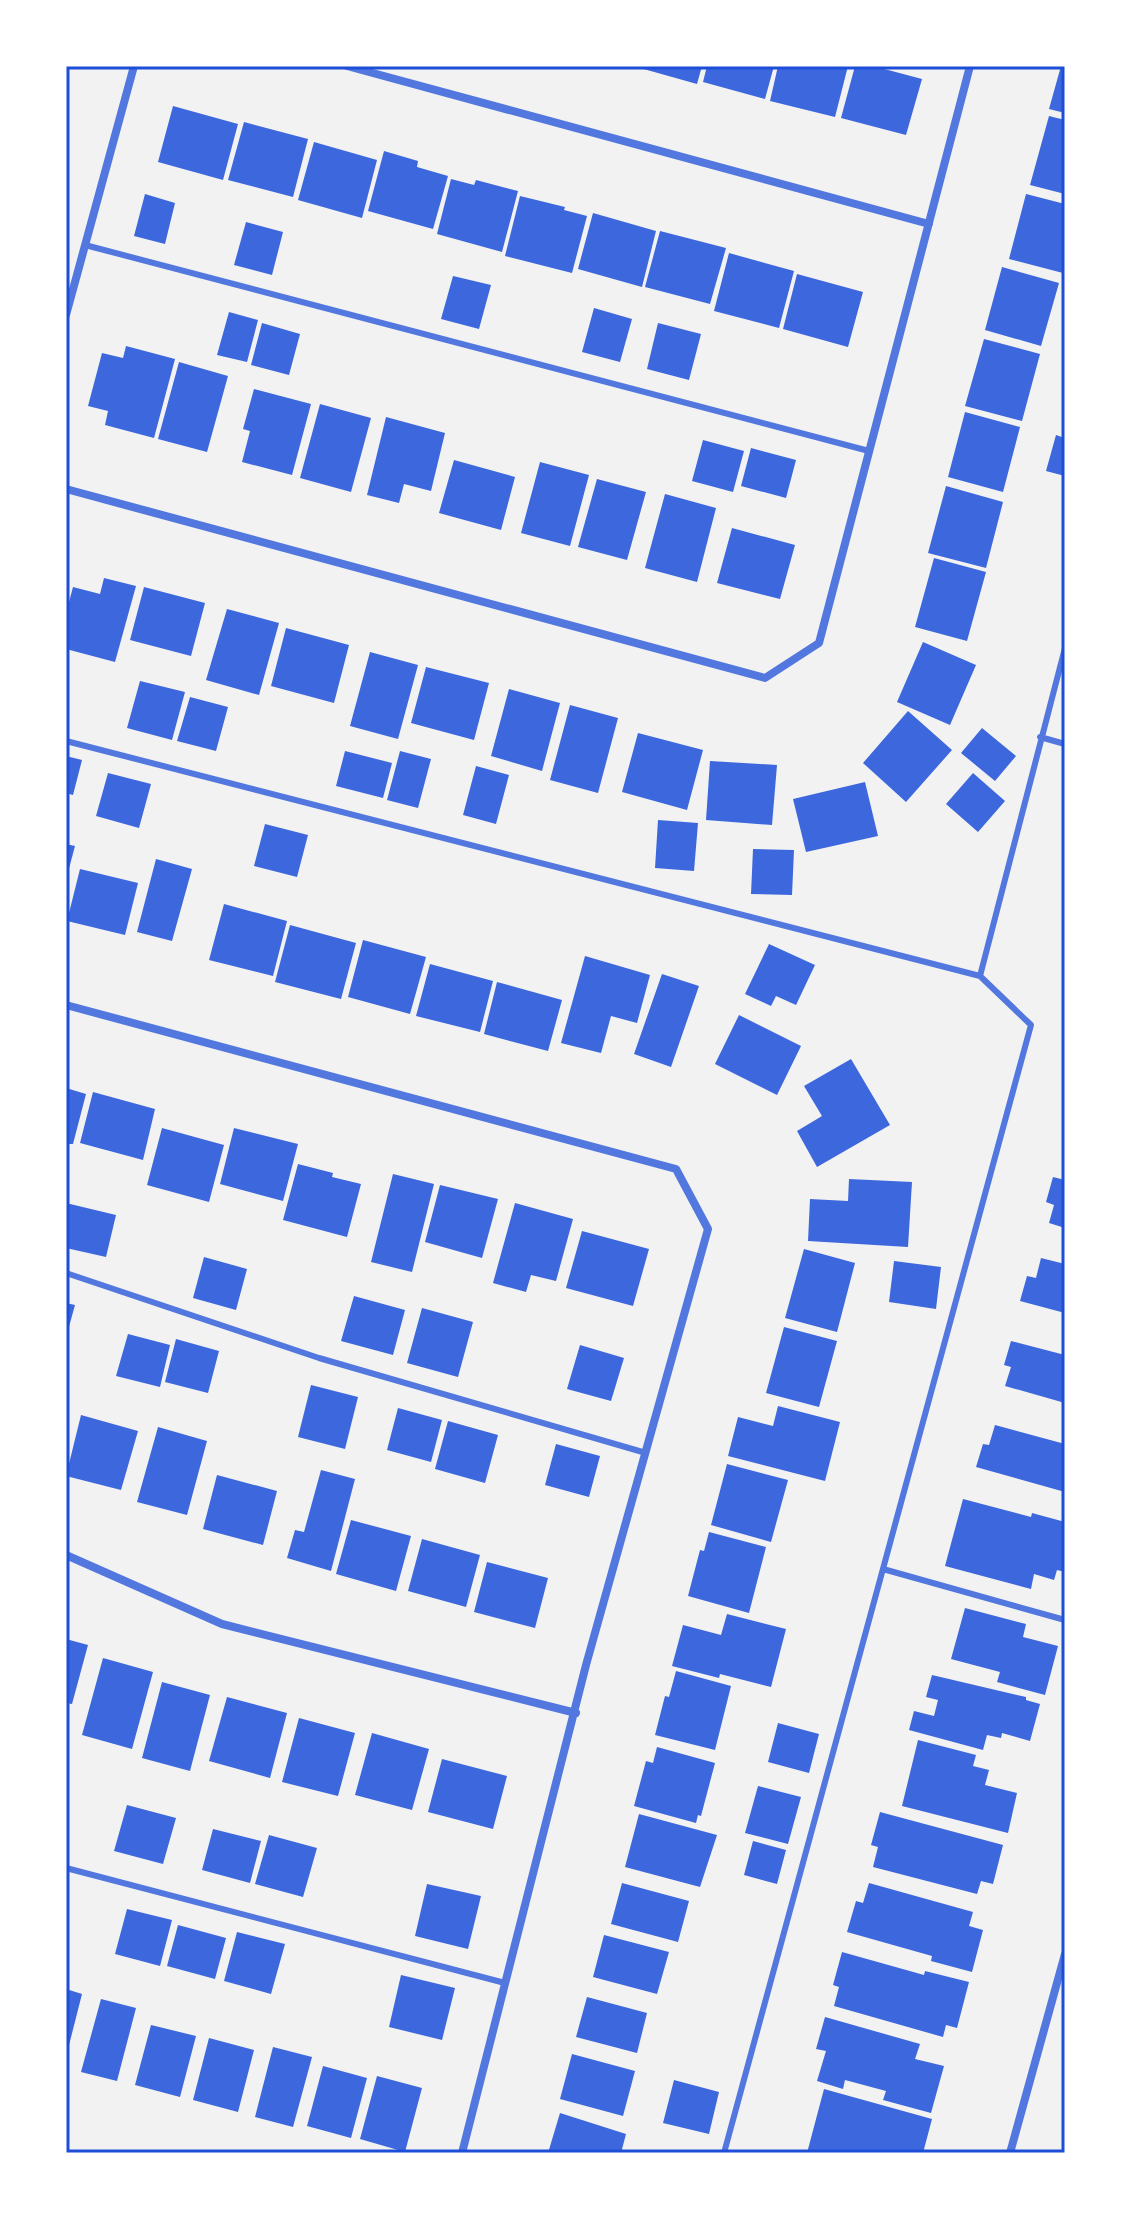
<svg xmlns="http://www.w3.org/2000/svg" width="1131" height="2219" viewBox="0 0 1131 2219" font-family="Bitter,serif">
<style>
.building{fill:#3d67dc}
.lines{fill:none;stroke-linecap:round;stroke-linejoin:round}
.service{stroke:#5277de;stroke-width:6}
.minor{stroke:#5277de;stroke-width:8}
.neatline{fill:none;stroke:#1d4ed8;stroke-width:3}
</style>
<rect width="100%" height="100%" fill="#f2f2f2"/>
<path class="building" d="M640,66H702L697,84L640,68Z
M707,66H774L765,99L703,82Z
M778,66H848L835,117L770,101Z
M855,66H873L922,79L906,135L841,118Z
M1061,66H1065V113L1049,109Z
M173,106L238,124L223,180L158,162Z
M1049,116L1065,120V194L1030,185Z
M244,122L308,139L293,197L228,180Z
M314,142L377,160L362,218L298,200Z
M384,151L418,161L417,167L448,176L433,229L368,211Z
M451,179L474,185L476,180L518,191L502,252L437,234Z
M145,194L175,203L165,244L134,236Z
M1026,194L1065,204L1063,273L1009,259Z
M520,196L565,207L564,210L587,216L572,273L505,256Z
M593,213L656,231L642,287L578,269Z
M246,222L283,232L272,275L234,265Z
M660,231L726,248L710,304L645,287Z
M729,253L794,271L779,328L714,311Z
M1002,267L1059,283L1041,346L985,330Z
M797,274L863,292L848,347L783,329Z
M453,276L491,285L479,329L441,319Z
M594,308L632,319L620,362L582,352Z
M229,312L258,320L247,362L217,355Z
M262,323L300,334L289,375L251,365Z
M658,323L701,334L689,380L647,369Z
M984,339L1040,354L1022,421L965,406Z
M126,346L175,359L154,438L105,425L108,411L88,406L102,353L123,358Z
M179,362L228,376L207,452L158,439Z
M254,389L311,404L292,475L242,462L250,431L243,429Z
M320,404L371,418L351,492L300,478Z
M965,412L1020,427L1003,492L948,477Z
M386,417L445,433L431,491L404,484L399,503L367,495Z
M1056,435L1065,438V476L1046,471Z
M703,440L744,451L733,492L692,481Z
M751,448L796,460L786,498L741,486Z
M454,460L515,477L501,530L439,513Z
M540,462L589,475L570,546L521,533Z
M597,479L646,492L627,560L578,547Z
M946,486L1003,502L986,568L928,553Z
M665,494L716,508L697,582L645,568Z
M732,528L795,545L780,599L717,583Z
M934,558L986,572L967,641L915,627Z
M104,578L136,586L115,662L66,649V613L73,587L100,594Z
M144,587L205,603L191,656L130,640Z
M227,609L279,623L259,695L206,680Z
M286,628L349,645L334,703L271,686Z
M923,642L976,665L950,725L897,702Z
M370,652L418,665L398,739L350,726Z
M426,667L489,683L474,740L411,723Z
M140,681L185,692L172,740L127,728Z
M509,689L560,703L542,771L491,756Z
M190,697L228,707L216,751L177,741Z
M570,705L618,718L598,793L550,780Z
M908,711L952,750L906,802L863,763Z
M982,728L1016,756L995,781L961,753Z
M638,733L703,750L687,810L622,792Z
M345,751L392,763L383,798L336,786Z
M400,751L431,759L418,808L387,800Z
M66,756L82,760L73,795L66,793Z
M710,761L777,765L772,825L706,820Z
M476,766L509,775L496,824L463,815Z
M108,773L151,784L139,828L96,816Z
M973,773L1005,801L978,832L946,804Z
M865,782L878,836L806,852L793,799Z
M658,820L698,823L694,871L655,868Z
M265,824L308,835L297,877L254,866Z
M66,844L75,846L67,876H66Z
M753,849L794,850L792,895L751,894Z
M156,859L192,869L172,941L137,932Z
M80,869L138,883L125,935L67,921Z
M224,904L287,921L273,976L209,960Z
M290,925L356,943L341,999L275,982Z
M363,940L426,957L410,1014L348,997Z
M769,944L815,965L796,1005L776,996L771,1006L745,994Z
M585,956L650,975L637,1023L611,1016L601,1053L561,1043Z
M430,964L493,981L480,1032L416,1016Z
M662,974L699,986L671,1067L634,1054Z
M497,982L562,1000L548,1051L484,1034Z
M739,1015L801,1046L777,1095L715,1064Z
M851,1059L890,1125L817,1167L797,1131L822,1116L804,1086Z
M66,1088L86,1094L73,1144H69L67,1152Z
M93,1092L155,1109L143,1160L80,1143Z
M162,1128L224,1145L209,1202L147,1185Z
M234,1128L298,1144L283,1201L220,1184Z
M298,1164L333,1173L332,1177L361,1184L347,1237L283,1220Z
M393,1174L434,1184L412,1272L371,1262Z
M1053,1177L1065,1180V1228L1049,1223L1054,1205L1046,1202Z
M849,1179L912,1182L908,1247L808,1241L810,1199L848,1201Z
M440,1185L498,1199L482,1258L425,1242Z
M66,1203L116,1215L106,1257L66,1248Z
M515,1203L573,1219L556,1281L531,1275L526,1292L493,1283Z
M582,1231L649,1249L633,1306L566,1288Z
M804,1249L855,1263L837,1332L785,1318Z
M204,1257L247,1269L236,1310L193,1298Z
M1041,1258L1065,1264V1313L1020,1301L1027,1276L1036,1278Z
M894,1261L941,1267L936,1309L889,1302Z
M354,1296L405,1310L393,1355L341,1341Z
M66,1303L75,1305L67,1334H66Z
M422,1308L473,1322L458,1377L407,1363Z
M784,1327L837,1341L819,1407L766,1393Z
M128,1334L170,1345L160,1387L116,1376Z
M176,1339L219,1351L208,1393L165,1382Z
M1011,1341L1065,1355V1403L1005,1386L1011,1367L1004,1365Z
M580,1345L624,1358L611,1401L567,1389Z
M311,1385L358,1397L345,1449L298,1437Z
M778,1406L840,1422L825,1481L728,1456L738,1417L773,1426Z
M398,1408L442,1420L431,1462L387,1450Z
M81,1415L138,1431L121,1490L66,1476Z
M448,1421L498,1435L485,1483L435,1469Z
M995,1425L1065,1444V1492L976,1467L983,1444L989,1445Z
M158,1427L207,1441L187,1515L137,1502Z
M556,1444L600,1456L589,1497L545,1485Z
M727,1464L788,1480L771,1542L711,1525Z
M321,1470L355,1479L331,1571L287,1558L295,1530L304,1532Z
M217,1475L277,1491L263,1545L203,1529Z
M963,1499L1031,1517L1032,1513L1065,1522V1572L1057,1570L1054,1580L1034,1574L1031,1589L945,1566Z
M351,1520L411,1536L396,1591L336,1574Z
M709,1532L766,1547L749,1613L688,1596L700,1550L704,1551Z
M422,1539L480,1555L466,1607L408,1591Z
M487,1562L548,1578L535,1628L474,1612Z
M965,1608L1026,1624L1023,1637L1058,1646L1045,1695L997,1682L1000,1672L951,1659Z
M727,1614L786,1629L771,1687L720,1674L719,1678L672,1666L683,1625L721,1635Z
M66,1639L88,1645L72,1704L66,1703Z
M103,1658L153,1672L132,1749L82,1735Z
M676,1671L731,1686L715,1750L655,1735L665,1696L669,1697Z
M932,1675L1026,1697V1700L1040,1704L1030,1741L1002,1733L1001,1738L987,1735L983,1750L909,1730L914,1711L934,1716L938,1700L926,1697Z
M162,1682L210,1695L190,1771L142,1758Z
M227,1697L287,1713L270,1778L209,1761Z
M299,1718L355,1733L338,1796L282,1782Z
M778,1723L819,1734L809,1773L768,1762Z
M372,1733L429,1749L412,1810L355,1795Z
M918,1740L976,1755L973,1766L989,1770L985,1785L1017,1793L1008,1833L902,1806Z
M657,1747L715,1763L701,1816L698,1815L696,1823L634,1806L646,1761L653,1763Z
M442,1759L507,1776L493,1829L428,1812Z
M758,1786L801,1797L788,1844L745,1833Z
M127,1805L176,1818L163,1864L114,1851Z
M880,1812L1003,1845L993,1884L981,1881L977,1894L873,1867L878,1847L871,1845Z
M639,1814L717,1835L700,1887L625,1867Z
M213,1829L261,1841L250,1883L202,1870Z
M269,1835L317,1848L303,1897L255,1884Z
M753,1841L786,1850L777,1884L744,1875Z
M622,1883L689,1901L678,1942L611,1924Z
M869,1883L973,1912L969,1926L983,1930L972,1972L931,1961L932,1956L847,1932L856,1901L863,1903Z
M427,1884L481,1896L468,1949L415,1936Z
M127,1909L172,1920L160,1966L115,1954Z
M178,1925L226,1938L215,1979L167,1966Z
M237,1932L285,1944L271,1994L224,1981Z
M604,1935L669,1952L657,1994L593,1977Z
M842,1952L924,1975L925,1971L969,1982L957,2028L946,2025L943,2037L834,2006L839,1987L833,1985Z
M401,1975L455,1988L442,2040L389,2027Z
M66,1989L82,1994L67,2053H66Z
M587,1997L647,2013L637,2053L576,2037Z
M101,1999L136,2008L117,2081L81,2072Z
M825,2017L920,2044L915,2059L944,2066L931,2113L883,2100L886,2091L845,2080L843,2089L817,2081L826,2051L816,2049Z
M151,2025L196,2036L180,2097L135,2085Z
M209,2038L254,2050L238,2112L193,2100Z
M273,2047L312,2057L293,2127L255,2117Z
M572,2054L635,2071L623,2116L560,2099Z
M323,2066L367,2078L351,2138L307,2126Z
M377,2076L422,2088L405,2152L360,2139Z
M674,2080L719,2092L709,2134L663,2123Z
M824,2089L932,2119L923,2153H807Z
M560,2113L626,2134L621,2153H548Z"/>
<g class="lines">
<path class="service" d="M85,245L869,451
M1040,737L1065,744
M66,741L980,976L1031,1025L724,2153
M980,976L1065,648
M66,1273L319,1358L646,1453
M883,1569L1065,1620
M66,1868L505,1983"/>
<path class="minor" d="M347,66L929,224
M66,315L134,66
M66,489L765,678L819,643L970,66
M66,1005L676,1169L708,1229L586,1665L462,2153
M66,1555L222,1624L576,1713
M1010,2153L1065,1954"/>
</g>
<rect width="1131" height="2219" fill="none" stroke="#ffffff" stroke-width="136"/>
<rect x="68" y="68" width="995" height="2083" class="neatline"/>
</svg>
